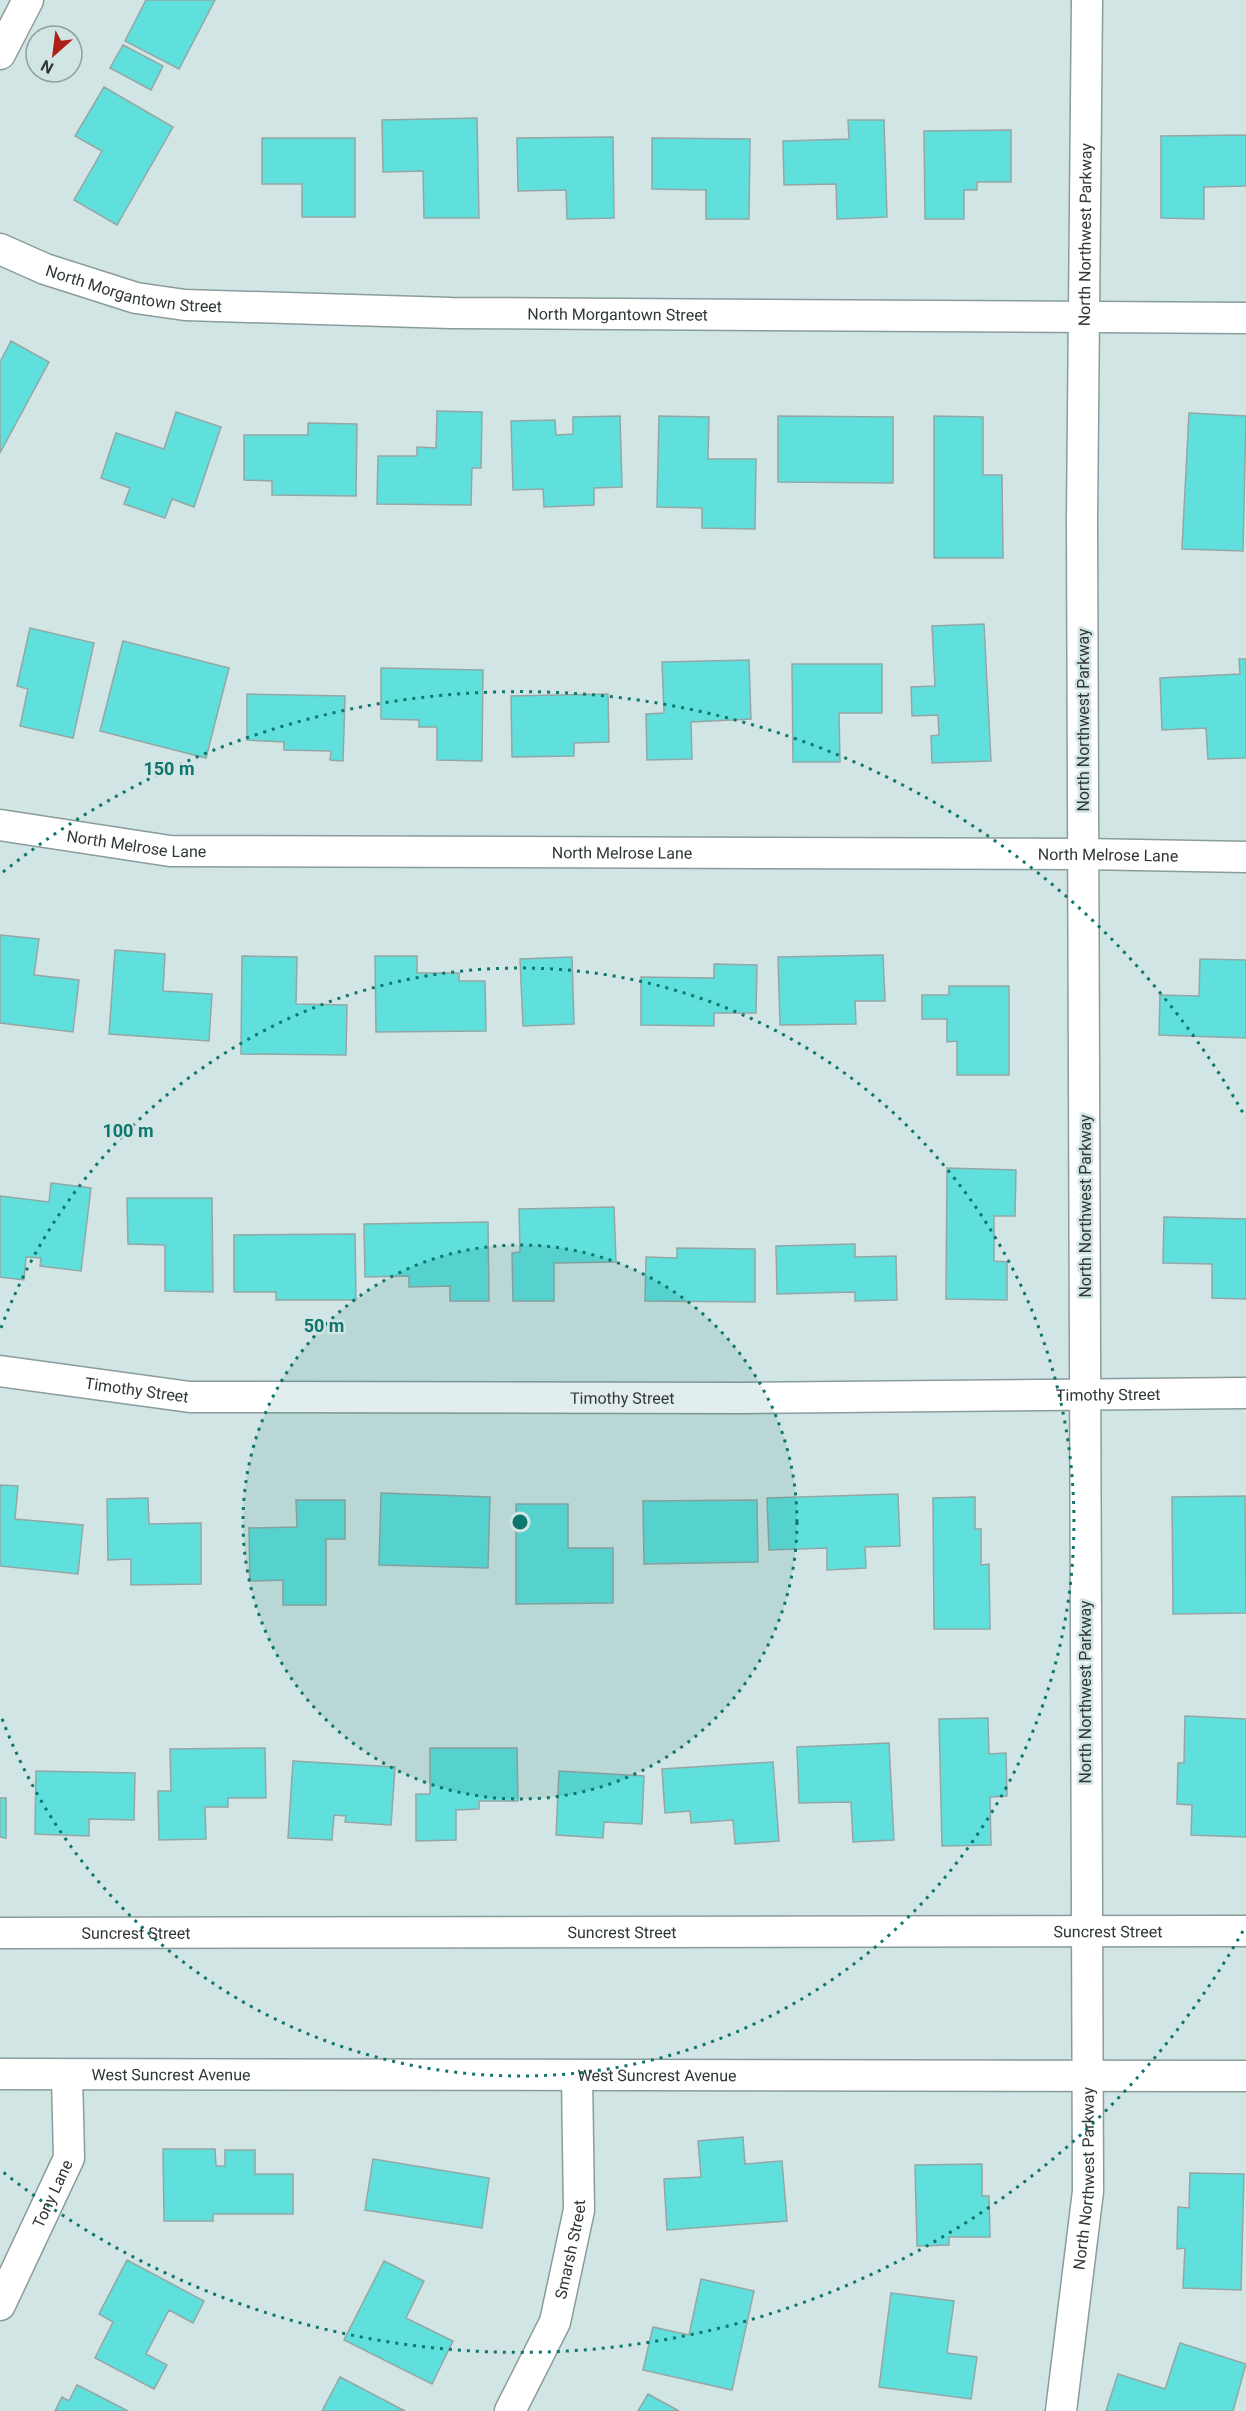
<svg xmlns="http://www.w3.org/2000/svg" width="1246" height="2411" viewBox="0 0 1246 2411" font-family="Roboto,sans-serif">
<style>
.building{fill:#5fe0dc;stroke:#94a7a6;stroke-width:1.5}
.lines{fill:none;stroke-linecap:round;stroke-linejoin:round}
.minor-casing{stroke:#8a9c9b;stroke-width:33}
.minor{stroke:#fff;stroke-width:30}
.ring{fill:none;stroke:#0f766e;stroke-width:3;stroke-dasharray:3 6}
.labels{text-anchor:middle;dominant-baseline:central;stroke-width:5;stroke-linejoin:round;paint-order:stroke}
.street-label{font-size:16px;fill:#303737;stroke:#d1e5e4}
.centre{fill:#0f766e;stroke:#d1e5e4;stroke-width:3}
.ring-label{font-size:18px;text-anchor:middle;font-weight:bold;fill:#0f766e;stroke:#d1e5e4;stroke-width:5;stroke-linejoin:round;paint-order:stroke}
</style>
<rect width="100%" height="100%" fill="#d1e5e4"/>
<path class="building" d="M146,0H215L179,69L125,41Z
M123,45L163,66L151,90L110,68Z
M104,87L173,127L117,225L74,200L102,151L75,136Z
M477,118L479,218H424L423,171L383,172L382,120Z
M848,120H884L887,217L837,219L836,184L784,185L783,141L849,139Z
M1011,130V182H977V190H964V219H925L924,131Z
M1246,135V186L1204,187V219L1161,218V136Z
M613,137L614,218L567,219L566,190L518,191L517,138Z
M262,138H355V217H302V184H262Z
M652,138L750,139L749,219H706V190L652,189Z
M11,341L49,362L0,453V362Z
M437,411L482,412L481,468H472L471,505L377,504L378,456H417V447L436,448Z
M176,412L221,427L194,507L172,499L165,518L124,504L130,488L101,478L116,433L164,449Z
M1189,413L1246,416L1243,551L1182,549Z
M620,416L622,487L594,488V505L544,507L543,489L513,490L511,421L555,420L556,435L573,434V417Z
M659,416L709,417L708,459H756L755,529L702,528V508L657,507Z
M778,416L893,417V483L778,482Z
M934,416L983,417V475H1002L1003,558H934Z
M308,423L357,424L356,496L272,495V481L244,480V435H308Z
M984,624L991,761L932,763L931,736L939,735L938,715L912,716L911,687L935,686L932,626Z
M30,628L94,643L73,738L20,726L28,689L17,686Z
M123,641L229,668L206,758L100,731Z
M1239,659H1246V758L1208,759L1206,728L1162,730L1160,678L1240,674Z
M749,660L751,719L691,722L692,759L647,760L646,714L664,713L662,662Z
M792,664H882V713H839L840,762H793Z
M381,668L483,670L482,761L437,760V727H419V720L381,719Z
M247,694L345,696L343,761L330,760L331,751L284,750V742L247,740Z
M608,694L609,742L574,743V756L512,757L511,696Z
M0,935L39,939L34,975L79,980L73,1032L0,1023Z
M115,950L165,954L163,991L212,994L209,1041L109,1034Z
M883,955L885,1001H855L856,1024L780,1025L778,957Z
M242,956L297,957L296,1004L347,1005L346,1055L241,1054Z
M375,956H417V973H459V981H485L486,1031L376,1032Z
M572,957L574,1024L523,1026L520,959Z
M1200,959L1246,960V1038L1159,1035L1160,995L1199,996Z
M714,964L757,965L756,1013H714V1026L641,1025V977L714,978Z
M949,986H1009V1075H957V1041L947,1042V1019H922V995H949Z
M947,1168L1016,1170L1015,1216H994V1261L1007,1262V1300L946,1299Z
M51,1183L91,1188L81,1271L40,1266L41,1258L26,1257L24,1280L0,1277V1196L49,1202Z
M127,1198H212L213,1292L165,1291V1245L128,1244Z
M614,1207L616,1262L554,1263V1301H513L512,1253L520,1252L519,1209Z
M1164,1217L1246,1219V1299L1212,1298V1264L1163,1263Z
M488,1222L489,1301H450V1286L409,1287V1276L365,1277L364,1224Z
M355,1234L356,1300H276V1292H234V1235Z
M855,1244V1257L896,1256L897,1300L855,1301V1292L777,1294L776,1246Z
M677,1248L755,1249V1302L645,1301L646,1257L677,1258Z
M0,1485L18,1486L15,1519L83,1525L78,1574L0,1566Z
M381,1493L490,1497L488,1568L379,1565Z
M898,1494L900,1546L865,1547L866,1568L827,1570V1548L769,1550L767,1498Z
M1245,1496L1246,1613L1173,1614L1172,1497Z
M975,1497V1529H981V1565L989,1564L990,1629H934L933,1498Z
M148,1498L149,1524L201,1523V1584L131,1585V1559L108,1560L107,1499Z
M296,1500H345V1539H326V1605H283V1580L250,1581L249,1528L297,1527Z
M757,1500L758,1562L644,1564L643,1501Z
M516,1504H568V1548H613V1603L516,1604Z
M1185,1716L1246,1719V1837L1191,1835L1192,1805L1177,1804L1178,1763H1184Z
M988,1718L989,1754L1006,1753L1007,1796L990,1797L991,1845L942,1846L939,1719Z
M889,1743L894,1840L853,1842L851,1802L799,1803L797,1747Z
M265,1748L266,1798H228V1807H205L206,1839L159,1840L158,1791H171L170,1749Z
M430,1748H517L518,1801H479V1809L456,1810V1840L416,1841V1794H430Z
M293,1761L395,1767L391,1825L345,1822L346,1816L334,1815L332,1840L288,1838Z
M773,1762L779,1841L735,1844L733,1820L691,1823L690,1811L665,1813L662,1769Z
M36,1771L135,1773L134,1820L89,1819V1836L35,1834Z
M559,1771L644,1776L642,1824L604,1822L603,1838L556,1835Z
M0,1798H6V1838L0,1837Z
M743,2137L745,2164L782,2161L787,2221L667,2230L664,2179L701,2177L698,2141Z
M163,2149H215L216,2166H225V2150H255V2174H293V2214H213V2221H164Z
M373,2159L489,2178L482,2228L365,2210Z
M982,2164V2196H989L990,2237H949V2245L917,2246L915,2165Z
M1190,2173L1244,2174L1241,2290L1183,2288L1185,2248L1177,2249L1178,2207L1189,2208Z
M127,2260L204,2301L193,2323L169,2310L146,2354L167,2365L154,2389L95,2358L113,2322L99,2314Z
M384,2261L424,2281L406,2318L453,2341L432,2384L344,2340Z
M701,2279L754,2291L732,2390L643,2370L653,2327L689,2335Z
M891,2293L954,2301L947,2353L977,2357L971,2399L879,2387Z
M1180,2343L1246,2364L1233,2411H1106L1118,2374L1165,2389Z
M340,2377L405,2411H322Z
M77,2385L95,2394L128,2411H55L62,2397L69,2401Z
M648,2394L679,2411H638Z"/>
<g class="lines">
<g class="minor-casing">
<g id="minor">
<path d="M0,54L28,0"/>
<path id="s1" d="M0,249L45,269L136,298L185,305L451,313L1246,318"/>
<path id="s2" d="M0,825L170,851L1084,854L1246,857"/>
<path id="s3" d="M0,1371L190,1397L743,1398L1246,1393"/>
<path id="s4" d="M0,1933L1246,1931"/>
<path id="s5" d="M0,2074L1246,2076"/>
<path id="s6" d="M0,2305L69,2158L67,2075"/>
<path id="s7" d="M510,2411L555,2322L579,2210L577,2076"/>
<path id="s8" d="M1061,2411L1088,2191L1082,519L1087,0"/>
</g>
</g>
<use href="#minor" class="minor"/>
</g>
<circle cx="520" cy="1522" r="277" fill="#0f766e" fill-opacity=".12"/>
<g class="ring">
<circle cx="520" cy="1522" r="277"/>
<path d="M1 1328A554 554 0 1 1 1 1716"/>
<path d="M1243 1931A831 831 0 0 1 3 2172M3 872A831 831 0 0 1 1243 1113"/>
</g>
<g class="labels">
<g class="street-label">
<text stroke="none"><textPath href="#s8" startOffset="2178">North Northwest Parkway</textPath></text>
<text stroke="none"><textPath href="#s1" startOffset="141">North Morgantown Street</textPath></text>
<text stroke="none"><textPath href="#s1" startOffset="627">North Morgantown Street</textPath></text>
<text transform="translate(1083 720) rotate(-90)">North Northwest Parkway</text>
<text stroke="none"><textPath href="#s2" startOffset="138">North Melrose Lane</textPath></text>
<text stroke="none"><textPath href="#s2" startOffset="624">North Melrose Lane</textPath></text>
<text stroke="none"><textPath href="#s2" startOffset="1110">North Melrose Lane</textPath></text>
<text transform="translate(1085 1206) rotate(-90)">North Northwest Parkway</text>
<text stroke="none"><textPath href="#s3" startOffset="138">Timothy Street</textPath></text>
<text stroke="none"><textPath href="#s3" startOffset="1110">Timothy Street</textPath></text>
<text stroke="none"><textPath href="#s3" startOffset="624">Timothy Street</textPath></text>
<text transform="translate(1085 1692) rotate(-90)">North Northwest Parkway</text>
<text stroke="none"><textPath href="#s4" startOffset="1108">Suncrest Street</textPath></text>
<text stroke="none"><textPath href="#s4" startOffset="622">Suncrest Street</textPath></text>
<text stroke="none"><textPath href="#s4" startOffset="136">Suncrest Street</textPath></text>
<text stroke="none"><textPath href="#s5" startOffset="171">West Suncrest Avenue</textPath></text>
<text stroke="none"><textPath href="#s5" startOffset="657">West Suncrest Avenue</textPath></text>
<text stroke="none"><textPath href="#s8" startOffset="234">North Northwest Parkway</textPath></text>
<text stroke="none"><textPath href="#s6" startOffset="123">Tony Lane</textPath></text>
<text stroke="none"><textPath href="#s7" startOffset="174">Smarsh Street</textPath></text>
</g>
</g>
<circle cx="520" cy="1522" r="9" class="centre"/>
<g class="ring-label">
<text x="169" y="775">150 m</text>
<text x="128" y="1137">100 m</text>
<text x="324" y="1332">50 m</text>
</g>
<g transform="translate(54 54) rotate(208)"><circle r="28" fill="#d1e5e4" stroke="#919f9f" stroke-width="1.5"/>
<path d="M0-4.5L10 22L0 15L-10 22Z" fill="#ae1d16"/>
<text y="-9" font-size="16" font-weight="bold" text-anchor="middle" fill="#303737">N</text>
</g>
</svg>
